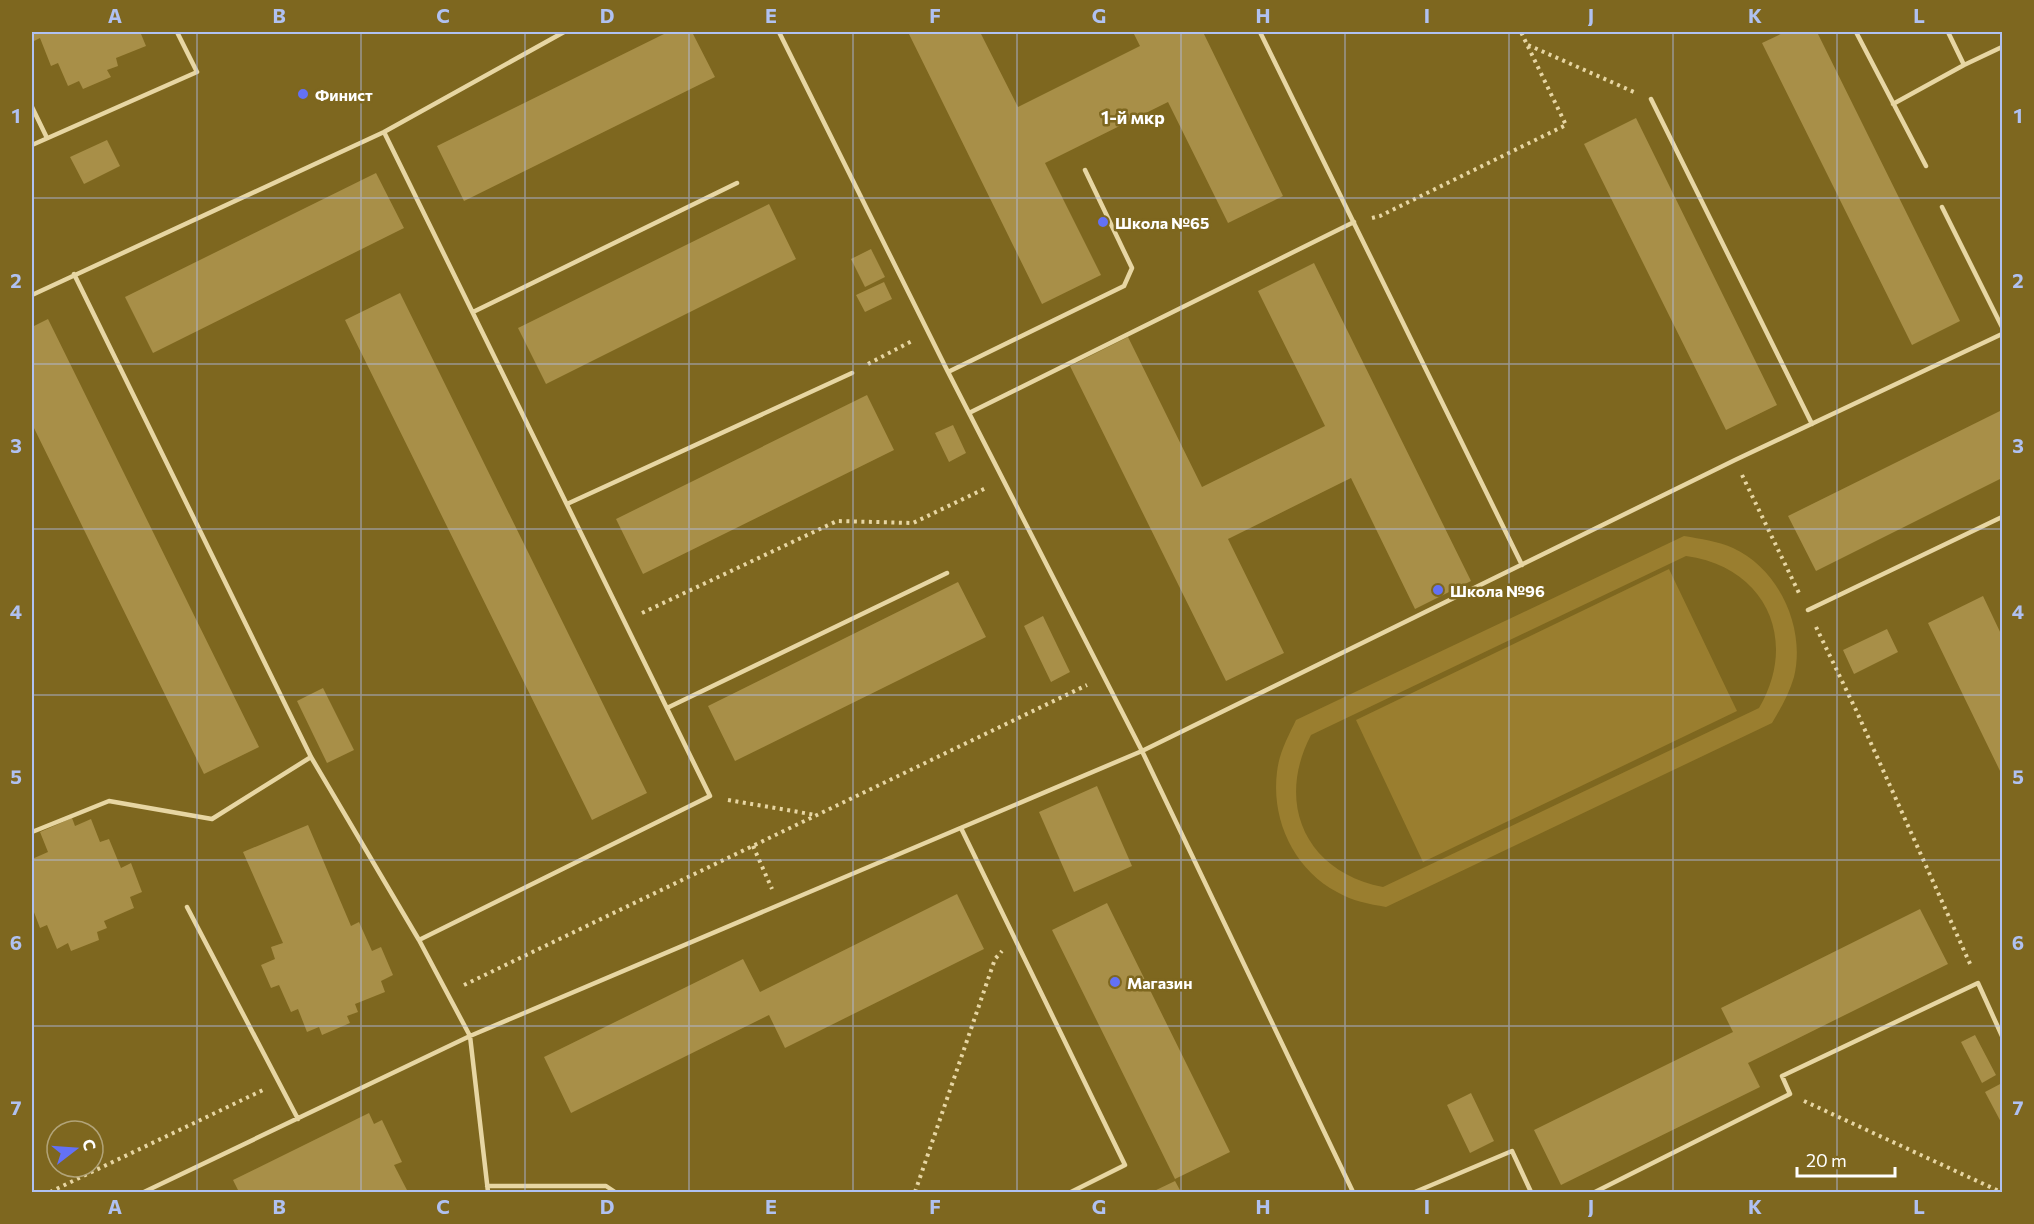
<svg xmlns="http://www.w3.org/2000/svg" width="2034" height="1224" viewBox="0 0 2034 1224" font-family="Commissioner,sans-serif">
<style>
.green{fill:#9a7e2f;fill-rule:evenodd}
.building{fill:#a88f48}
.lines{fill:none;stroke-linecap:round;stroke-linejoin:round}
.path{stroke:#e7d6a3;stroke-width:4;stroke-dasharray:3 4.5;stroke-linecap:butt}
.lane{stroke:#e7d6a3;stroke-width:4.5}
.grid{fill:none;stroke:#b0c1f1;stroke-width:1.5;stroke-opacity:0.55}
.poi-dot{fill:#6371f5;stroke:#7e671f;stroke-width:2}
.labels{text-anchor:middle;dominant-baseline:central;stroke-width:5;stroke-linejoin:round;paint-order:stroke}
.poi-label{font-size:16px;font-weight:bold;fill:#fff;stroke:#7e671f;text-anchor:start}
.neighbourhood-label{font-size:18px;font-weight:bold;fill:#fff;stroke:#7e671f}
.neatline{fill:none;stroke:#b0c1f1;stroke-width:2}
.grid-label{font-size:20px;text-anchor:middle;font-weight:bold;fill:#b0c1f1}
</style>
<rect width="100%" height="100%" fill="#7e671f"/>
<path class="green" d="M1684,536C1701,539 1717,541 1733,548C1779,569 1806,628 1794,677C1789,694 1781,708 1772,723L1386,907C1369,904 1352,901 1337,892C1294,869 1271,820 1277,772C1279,753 1288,737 1296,720ZM1686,556C1766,567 1799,640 1759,708L1383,887C1306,872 1275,804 1311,735Z
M1669,569L1737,711L1423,862L1356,720Z"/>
<path class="building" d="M32,32H147L141,34L146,46L116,58L118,66L107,70L111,77L83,89L79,81L68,86L58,63L51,66L40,38L32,42Z
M668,32H692L715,77L464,201L437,146Z
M908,32H980L1018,107L1140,46L1133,32H1203L1283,196L1228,223L1168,102L1045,163L1101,275L1042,304Z
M1785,32H1817L1960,321L1912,345L1762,43Z
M1636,118L1777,405L1726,430L1584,144Z
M107,140L120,166L84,184L70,157Z
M376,173L404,228L153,353L125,297Z
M769,204L796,259L546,384L518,328Z
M871,249L885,277L865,287L851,259Z
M1314,263L1471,581L1415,609L1351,478L1228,539L1284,653L1226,681L1070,366L1128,337L1202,487L1325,426L1258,291Z
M884,282L892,299L865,312L856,295Z
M400,293L647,793L592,820L345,320Z
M48,319L259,747L204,774L32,424V327Z
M867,395L894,450L643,574L616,519Z
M2002,410V478L1816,571L1788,516Z
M953,425L966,453L949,462L935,433Z
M958,582L986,637L735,761L708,706Z
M1983,596L2002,636V775L1928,623Z
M1043,616L1070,672L1051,682L1024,626Z
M1887,629L1898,652L1854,674L1843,650Z
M323,688L354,750L327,763L297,701Z
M1097,786L1132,866L1074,892L1039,812Z
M72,818L75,826L91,819L100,842L109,839L121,868L131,863L142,892L130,897L134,908L104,921L107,928L97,932L99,940L71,951L68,943L57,949L47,925L40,928L32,907V859L48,852L40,832Z
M308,825L351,926L359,922L372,951L381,947L393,975L381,981L385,992L355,1004L358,1012L347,1016L350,1023L322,1035L319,1027L307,1032L298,1009L291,1012L279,985L271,988L261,965L275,959L271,947L283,943L243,852Z
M957,894L984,949L785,1048L769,1015L571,1113L544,1057L743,959L760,992Z
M1107,903L1230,1152L1175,1179L1052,930Z
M1920,909L1948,964L1748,1063L1760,1087L1561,1185L1534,1130L1733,1032L1721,1008Z
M1975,1035L1996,1075L1982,1083L1961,1042Z
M2002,1083V1124L1985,1092Z
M1471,1093L1494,1141L1470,1153L1447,1105Z
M369,1113L374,1124L382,1120L402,1162L394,1165L408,1192H239L233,1180Z
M1175,1181L1181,1192H1152Z"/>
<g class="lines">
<path class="path" d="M1528,45L1634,92
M1372,218L1380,216L1566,125L1521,32
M868,364L912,341
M1742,475L1799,593
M642,613L837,521L913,523L986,488
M1816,627L1856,710L1971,966
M728,800L816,815
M753,846L772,889
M464,985L1087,685
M1804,1101L2001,1192
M50,1192L263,1090
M915,1192L995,959L1002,951"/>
<path class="lane" d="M779,32L948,372L1142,751L1353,1192
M1260,32L1522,565
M1856,32L1926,166
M1948,32L1964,65
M1651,99L1812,424
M1893,104L1964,65L2002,47
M32,107L47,138
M384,132L710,796L419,940
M32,145L197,72L177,32
M1942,207L2002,327
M74,274L311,757L419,940L470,1036L488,1192
M32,295L384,132L564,32
M473,312L737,183
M948,372L1124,286L1132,268L1085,170
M969,413L1354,222
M567,504L852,373
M1808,610L2002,517
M667,708L947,573
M961,828L1125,1165L1071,1192
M32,832L109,801L212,819L311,757
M187,907L298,1119
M487,1186H606L615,1192
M144,1192L470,1036L1142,751L1735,460L2002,334
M1415,1192L1512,1151L1531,1192
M1595,1192L1790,1094L1782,1076L1978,983L2002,1036"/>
</g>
<path class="grid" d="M197,32V1192M361,32V1192M525,32V1192M689,32V1192M853,32V1192M1017,32V1192M1181,32V1192M1345,32V1192M1509,32V1192M1673,32V1192M1837,32V1192M32,198H2002M32,364H2002M32,529H2002M32,695H2002M32,860H2002M32,1026H2002"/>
<g class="poi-dot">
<circle cx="303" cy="94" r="6"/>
<circle cx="1103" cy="222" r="6"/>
<circle cx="1438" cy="590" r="6"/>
<circle cx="1115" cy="982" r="6"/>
</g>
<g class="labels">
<g class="poi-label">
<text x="315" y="94">Финист</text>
<text x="1115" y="222">Школа №65</text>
<text x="1450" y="590">Школа №96</text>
<text x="1127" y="982">Магазин</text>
</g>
<g class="neighbourhood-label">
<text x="1133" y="117">1-й мкр</text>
</g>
</g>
<rect width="2034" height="1224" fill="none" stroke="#7e671f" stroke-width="66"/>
<g transform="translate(75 1149) rotate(73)"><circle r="28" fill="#7e671f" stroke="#b2a479" stroke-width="1.5"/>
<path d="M0-4.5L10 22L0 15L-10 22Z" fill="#6371f5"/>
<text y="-9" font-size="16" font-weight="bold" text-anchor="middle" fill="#ffffff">С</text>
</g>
<path d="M1797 1167v9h98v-9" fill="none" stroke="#ffffff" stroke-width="3"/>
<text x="1806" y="1167" font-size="18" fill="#ffffff" stroke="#7e671f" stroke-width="4.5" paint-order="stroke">20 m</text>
<rect x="33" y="33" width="1968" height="1158" class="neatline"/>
<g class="grid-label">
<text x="115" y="23">A</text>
<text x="279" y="23">B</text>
<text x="443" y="23">C</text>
<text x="607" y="23">D</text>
<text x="771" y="23">E</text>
<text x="935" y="23">F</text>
<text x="1099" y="23">G</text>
<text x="1263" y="23">H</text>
<text x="1427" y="23">I</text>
<text x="1591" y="23">J</text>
<text x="1755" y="23">K</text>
<text x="1919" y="23">L</text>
<text x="16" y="123">1</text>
<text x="2018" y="123">1</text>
<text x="16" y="288">2</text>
<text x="2018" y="288">2</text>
<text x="16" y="453">3</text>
<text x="2018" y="453">3</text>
<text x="16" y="619">4</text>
<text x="2018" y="619">4</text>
<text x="16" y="784">5</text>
<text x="2018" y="784">5</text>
<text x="16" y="950">6</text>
<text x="2018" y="950">6</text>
<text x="16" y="1115">7</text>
<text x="2018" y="1115">7</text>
<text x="115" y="1214">A</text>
<text x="279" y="1214">B</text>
<text x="443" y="1214">C</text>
<text x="607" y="1214">D</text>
<text x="771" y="1214">E</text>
<text x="935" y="1214">F</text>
<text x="1099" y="1214">G</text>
<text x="1263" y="1214">H</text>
<text x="1427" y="1214">I</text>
<text x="1591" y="1214">J</text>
<text x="1755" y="1214">K</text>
<text x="1919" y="1214">L</text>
</g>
</svg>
